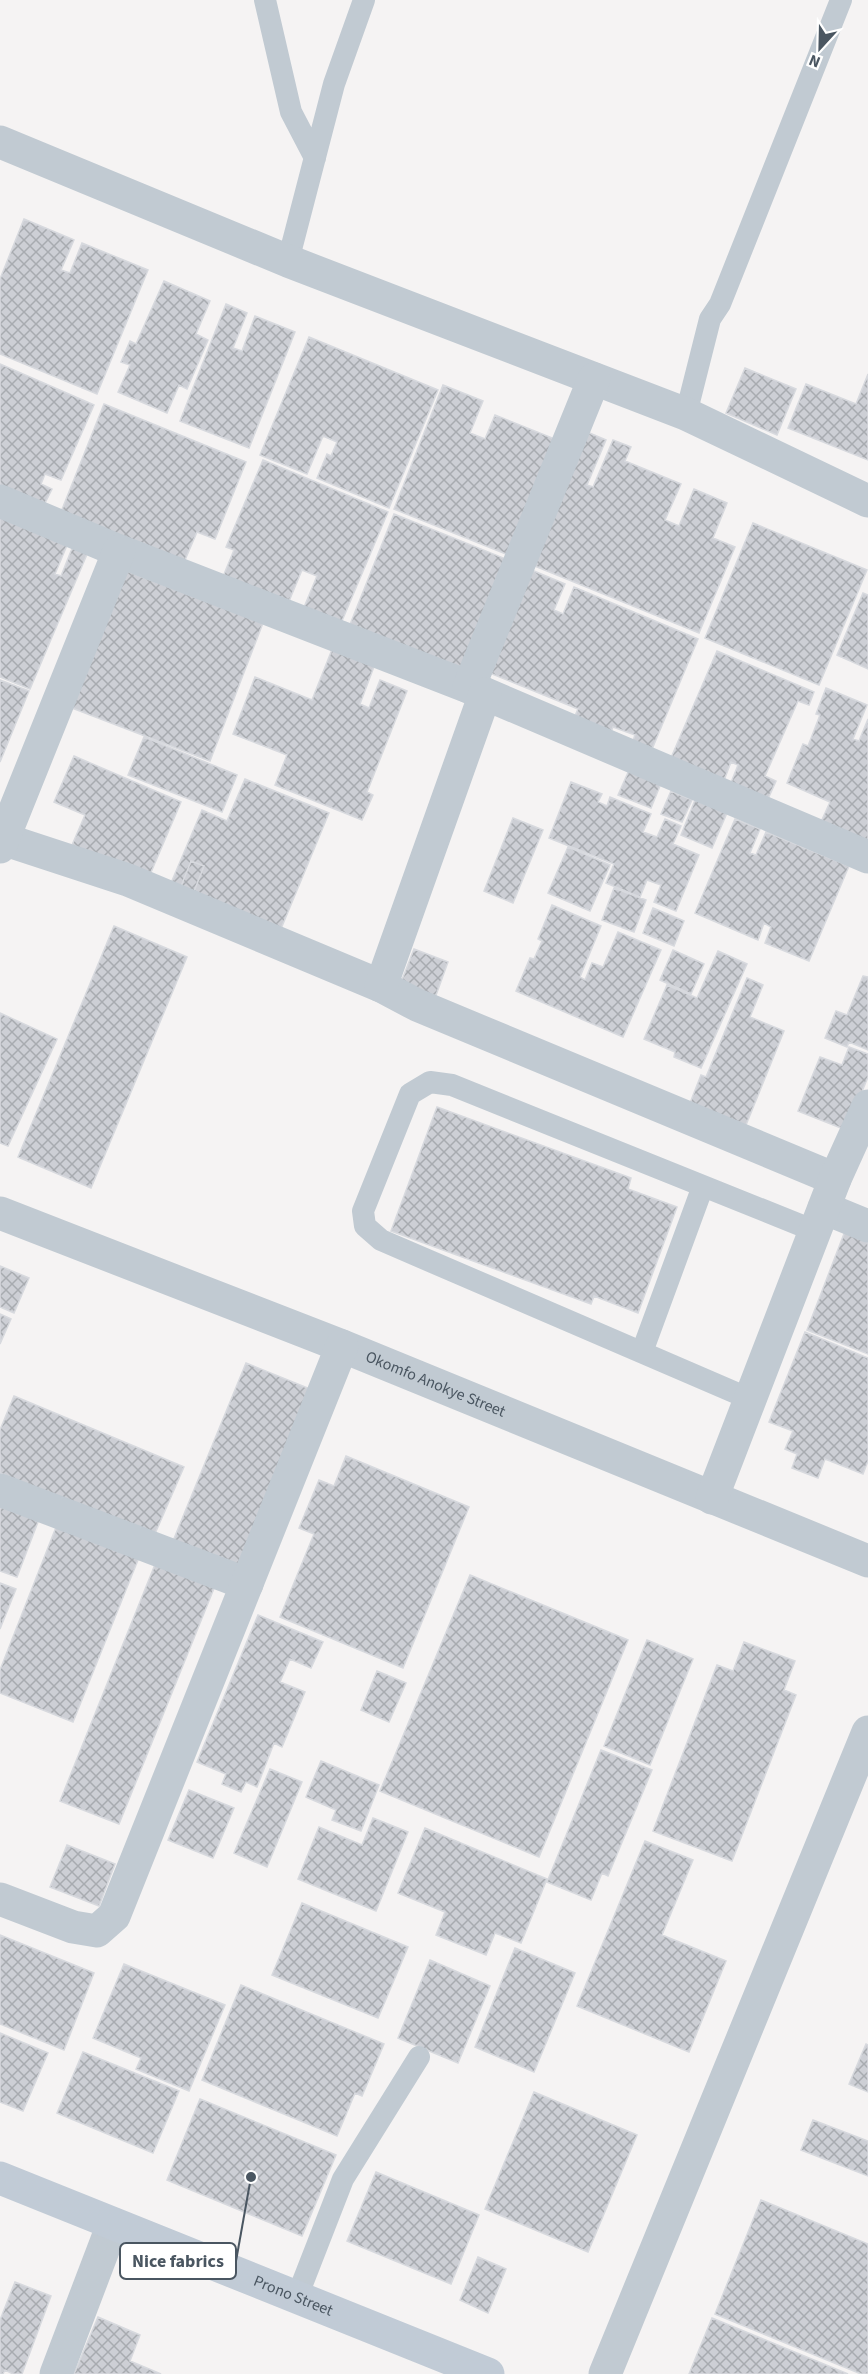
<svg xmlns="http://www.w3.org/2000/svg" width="868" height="2374" viewBox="0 0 868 2374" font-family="'Source Sans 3',sans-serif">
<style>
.building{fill:url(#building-cross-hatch);stroke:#d7d9de;stroke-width:1.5;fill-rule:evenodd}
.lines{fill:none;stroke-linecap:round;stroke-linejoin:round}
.lane{stroke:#c1cad2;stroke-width:22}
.street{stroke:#c1cad2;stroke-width:33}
.secondary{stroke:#c1cbd6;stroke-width:33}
.labels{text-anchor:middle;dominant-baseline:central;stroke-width:4.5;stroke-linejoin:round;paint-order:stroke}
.street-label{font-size:16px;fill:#4a5661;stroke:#fff}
.leader{fill:none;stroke:#4a5661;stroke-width:2}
.callout-dot{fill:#4a5661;stroke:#fff;stroke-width:2}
.callout{fill:#fff;stroke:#4a5661;stroke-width:2}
.callout-label{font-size:18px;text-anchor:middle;font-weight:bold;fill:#4a5661}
</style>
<defs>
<pattern id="building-cross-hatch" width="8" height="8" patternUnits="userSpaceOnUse" patternTransform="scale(1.5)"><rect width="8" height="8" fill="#cdcfd5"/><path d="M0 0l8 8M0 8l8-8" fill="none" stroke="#a8abb0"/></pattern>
</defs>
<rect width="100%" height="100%" fill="#f5f3f3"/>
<path class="building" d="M24,219L74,240L61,270L70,273L82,243L148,270L97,394L0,354V279Z
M164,281L210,301L196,334L208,340L187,389L179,385L167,413L118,392L130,365L121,362L130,341L136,344Z
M226,304L247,313L233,348L242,351L255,316L295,332L249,448L180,421Z
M309,337L438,390L389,508L317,478L327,454L331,456L337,442L323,436L307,474L260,455Z
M0,364L94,405L61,480L45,474L41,484L52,489L41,511L0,493Z
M745,368L796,389L777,435L726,413Z
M868,374V460L788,428L806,384L856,404Z
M443,385L483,401L470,433L485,439L495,415L562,442L516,558L394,509Z
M104,404L246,462L215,539L197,532L182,567L59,517Z
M580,429L606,440L587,485L593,487L613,440L631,447L625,461L681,484L665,520L679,526L694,489L727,503L713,538L735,547L699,633L525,562Z
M263,460L388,512L339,628L302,612L317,576L302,570L287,606L222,579L234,550L226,547Z
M394,514L513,562L465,680L347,632Z
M0,515L68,543L55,574L61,576L73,546L88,552L30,689L0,677Z
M753,523L867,570L819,685L705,638Z
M522,566L565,584L554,610L563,614L574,587L698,639L650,754L631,746L635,735L613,727L607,742L570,727L578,709L480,669Z
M124,570L263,623L210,761L72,708Z
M863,593L868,595V669L837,655Z
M333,647L375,664L360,704L369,708L380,680L407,691L367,792L373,795L362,820L275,785L287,755L233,734L255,677L312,700Z
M717,651L814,692L809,705L798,701L765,776L776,781L767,801L730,785L738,765L731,762L723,783L670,760Z
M0,680L29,691L0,762Z
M826,688L867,705L853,739L859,741L868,719V844L820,824L830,802L787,783L803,744L808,746L820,715L816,714Z
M144,737L237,775L222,812L128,775Z
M74,756L181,802L146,884L69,852L85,815L54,802Z
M630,768L662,781L651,808L618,795Z
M245,779L329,813L278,936L168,890L202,810L227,821ZM191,861L204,866L193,894L180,889Z
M571,782L602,794L598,802L607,806L610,797L651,814L643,832L657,837L665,819L681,826L673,844L699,855L676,911L654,902L661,885L647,880L640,897L606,883L614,864L549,838Z
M671,791L692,800L682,822L661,814Z
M695,800L727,813L712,848L681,835Z
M513,818L543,830L513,903L484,891Z
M735,819L760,829L750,853L756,855L766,832L849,866L809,961L765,943L771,927L764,923L758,940L695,913Z
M568,847L610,865L590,911L548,893Z
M191,861L204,866L193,894L180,889Z
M614,888L646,900L634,932L602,920Z
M552,905L601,926L580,977L585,980L592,963L603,967L618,932L661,950L623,1037L516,991L530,958L534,959L542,941L538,939Z
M653,908L684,921L674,946L643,933Z
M114,926L187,957L91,1188L18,1157Z
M414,949L448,962L435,998L400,985Z
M673,950L704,964L691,994L660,980Z
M718,951L747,964L701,1068L674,1057L675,1052L644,1039L667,985L697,998Z
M863,976L868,977V1050L849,1042L847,1047L825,1038L836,1011L847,1015Z
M747,978L763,985L750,1017L784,1031L746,1125L690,1103L701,1075L706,1077Z
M0,1013L57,1039L8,1146L0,1143Z
M849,1047L868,1054V1077L846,1130L798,1111L820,1057L842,1065Z
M437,1107L631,1178L628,1189L677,1207L638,1313L594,1296L591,1304L391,1231Z
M847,1226L868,1235V1354L807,1330Z
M0,1266L29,1278L14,1313L0,1307Z
M0,1314L11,1319L0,1344Z
M805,1332L868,1358V1461L863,1474L825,1459L818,1478L792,1468L797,1454L785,1449L793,1431L769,1422Z
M246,1363L310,1389L237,1567L173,1541Z
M14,1396L184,1467L154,1536L0,1473V1430Z
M346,1456L469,1507L403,1668L280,1617L314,1534L299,1528L319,1480L334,1486Z
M0,1498L41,1514L17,1577L0,1571Z
M60,1517L142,1550L73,1722L0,1693V1670Z
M158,1557L217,1581L119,1824L60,1801Z
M470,1575L628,1640L539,1857L380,1791Z
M0,1583L16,1589L0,1629Z
M258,1615L323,1642L311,1668L290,1659L280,1682L305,1692L282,1747L274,1743L257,1787L246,1782L241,1792L222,1784L226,1774L197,1762Z
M647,1640L693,1659L650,1765L604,1746Z
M744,1642L795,1661L784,1690L796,1695L732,1861L653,1831L717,1665L733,1671Z
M377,1671L406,1683L389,1722L361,1710Z
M601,1750L652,1770L608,1876L602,1873L591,1900L547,1882Z
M321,1761L379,1785L361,1831L332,1820L336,1810L306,1797Z
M270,1769L302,1782L267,1867L234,1853Z
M189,1790L234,1808L213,1858L168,1840Z
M373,1818L408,1832L376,1911L298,1879L319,1827L362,1845Z
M425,1828L547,1879L521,1943L495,1933L486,1955L436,1935L445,1912L398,1893Z
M645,1841L693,1860L662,1935L726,1961L689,2052L577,2006Z
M67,1845L115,1864L99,1906L50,1887Z
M302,1903L408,1947L378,2018L272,1975Z
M0,1935L94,1973L64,2050L0,2024Z
M515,1948L575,1973L534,2072L475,2047Z
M430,1960L490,1986L458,2063L398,2038Z
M124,1964L225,2005L189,2091L136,2069L141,2058L93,2038Z
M241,1985L384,2044L362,2096L355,2093L337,2136L202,2080Z
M0,2033L48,2053L23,2111L0,2102Z
M866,2044L868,2045V2092L849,2084Z
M83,2052L179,2091L153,2153L57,2113Z
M534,2092L637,2135L588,2252L485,2209Z
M200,2099L336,2155L302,2236L167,2180Z
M813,2120L868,2141V2176L801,2150Z
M376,2172L479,2215L451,2284L347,2241Z
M761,2200L868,2244V2374H861L715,2314Z
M478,2257L506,2269L488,2313L460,2300Z
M15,2282L51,2296L22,2374H13L5,2370L3,2374H0V2320Z
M98,2317L140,2335L130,2361L161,2374H74Z
M712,2318L848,2374H689Z"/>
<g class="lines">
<path class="lane" d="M265,0L291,112L315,158
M288,261L334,84L364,0
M686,414L710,319L720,304L841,0
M642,1352L703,1186
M750,1399L381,1240L365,1226L363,1211L410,1094L430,1082L452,1085L815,1231
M297,2297L343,2179L419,2057"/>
<g class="street">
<path d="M0,142L288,261L686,414L868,501"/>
<path d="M0,501L119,551L469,687L868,857"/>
<path d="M469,687L594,379"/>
<path d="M3,839L128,880L381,986L417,1005L835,1179"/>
<path d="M0,847L119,551"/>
<path d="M381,986L485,694"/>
<path d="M824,1208L868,1226"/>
<path id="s1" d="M0,1213L342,1346L868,1561"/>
<path d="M0,1490L247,1584"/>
<path d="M712,1498L835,1179L868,1106"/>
<path d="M0,1899L73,1927L97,1931L114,1916L342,1346"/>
<path d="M56,2374L113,2224"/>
<path d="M605,2374L868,1732"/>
</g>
<path class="secondary" id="s2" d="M0,2178L488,2374"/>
</g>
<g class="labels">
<g class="street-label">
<text stroke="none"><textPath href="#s1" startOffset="468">Okomfo Anokye Street</textPath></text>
<text stroke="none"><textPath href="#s2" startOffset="316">Prono Street</textPath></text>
</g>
</g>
<path class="leader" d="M251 2177L236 2261"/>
<circle class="callout-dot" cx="251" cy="2177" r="6"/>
<rect class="callout" x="120" y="2243" width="116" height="36" rx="6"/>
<g class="callout-label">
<text x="178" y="2267">Nice fabrics</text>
</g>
<g transform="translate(820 48) rotate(202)" stroke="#ffffff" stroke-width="4.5" paint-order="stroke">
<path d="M0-4.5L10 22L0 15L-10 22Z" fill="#4a5661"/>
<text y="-9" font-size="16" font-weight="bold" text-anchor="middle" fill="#4a5661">N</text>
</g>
</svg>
